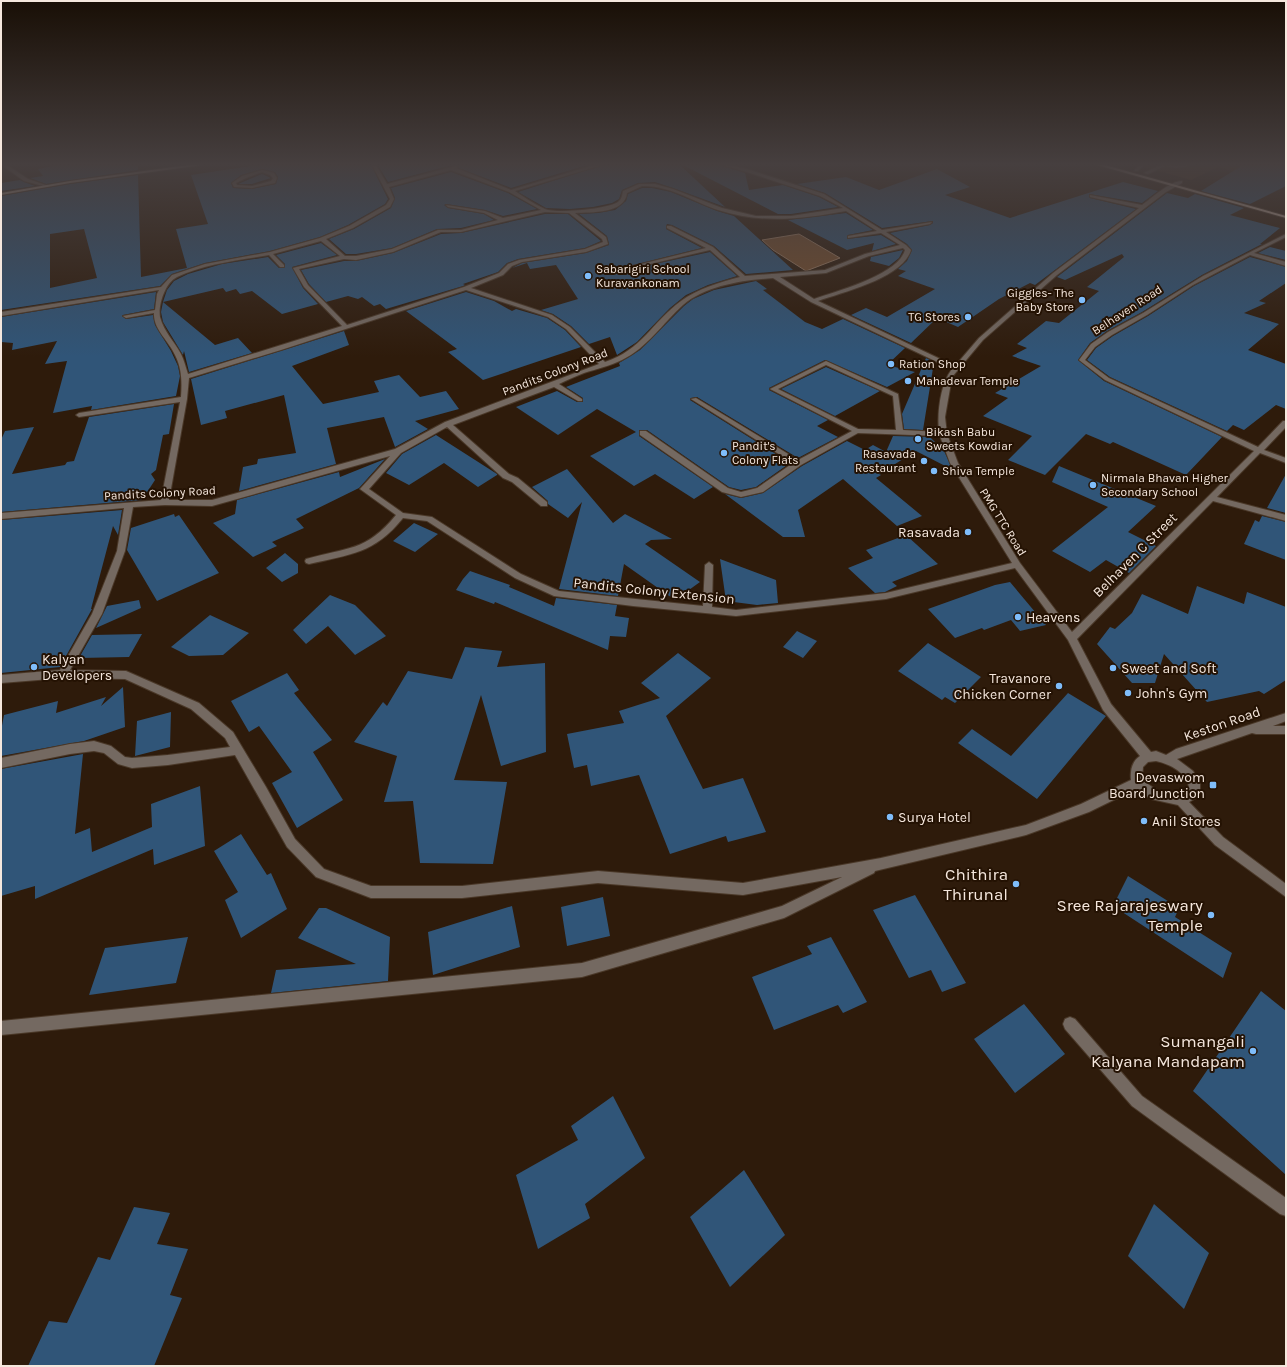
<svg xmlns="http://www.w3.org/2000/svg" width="1287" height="1367" viewBox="0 0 1287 1367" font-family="Karla,sans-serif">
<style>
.green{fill:#4c2d11}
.water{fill:#764e2d;stroke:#9c7c62}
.building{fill:#305578;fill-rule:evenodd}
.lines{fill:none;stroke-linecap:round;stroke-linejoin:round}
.minor-casing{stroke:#4a3828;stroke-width:2}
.major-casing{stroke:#4a3828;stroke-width:2}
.minor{fill:#746961;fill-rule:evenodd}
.major{fill:#c9b3a3;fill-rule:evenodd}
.poi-dot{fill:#7fbdfa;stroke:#241203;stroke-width:1.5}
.labels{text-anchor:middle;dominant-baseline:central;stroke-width:4;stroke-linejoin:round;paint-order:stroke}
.far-poi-label{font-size:12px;fill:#f5e7dd;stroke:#241203;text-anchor:start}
.far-street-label{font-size:12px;fill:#f5e7dd;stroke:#241203}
.poi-label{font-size:14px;fill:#f5e7dd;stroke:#241203;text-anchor:start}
.street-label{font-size:14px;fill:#f5e7dd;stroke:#241203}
.near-poi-label{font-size:17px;fill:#f5e7dd;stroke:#241203;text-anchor:end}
</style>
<rect width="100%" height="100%" fill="#2e1b0b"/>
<path class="green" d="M1137,165H1286L1283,185L1218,167L1191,180Z"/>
<path class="water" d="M799,234L840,258L806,271L773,250L762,240Z"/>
<path class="building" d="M57,165H138V170L46,184L30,178L43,176L38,169Z
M258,165H371L388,199L385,204L348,225L320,237L270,251L205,263L172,274L160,286L1,310V196L70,184L138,175L141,277L187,268L176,229L208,224L191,175ZM262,169L275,172L278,177L276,184L252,189L233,188L231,183L241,175ZM84,229L97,278L50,288V234Z
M378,165H452L388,182Z
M458,165H587L511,188L459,168Z
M603,165H680L725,207L673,188L655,182L638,183L622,190L619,199L612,203L593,207L570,209L546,208L518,192Z
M683,165H720L745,173L749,190L783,185L819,197L838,207L791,214H778Z
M1243,165H1286V186L1250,204L1201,191Z
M937,169L970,187L945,195L1010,218L1123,182L1158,191L1142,203L1089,194L1090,198L1136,209L1035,285L1030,283L999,299L958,327L937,318L911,343L851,315L866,308L887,317L935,289L898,276L906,271L898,269L907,261L912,250L907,244L890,233L930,225L933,223V221L882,228L825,193L797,184L846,177L879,190Z
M451,172L508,193L537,209L503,216L485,210L446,204L444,205L448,208L484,214L494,220L461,228L437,229L392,248L356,254H346L329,239L354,229L391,208L395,198L391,188Z
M262,174L271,178L252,184H238Z
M20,180L24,182L35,186L1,191V183Z
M642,188H652L671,192L717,211L734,216L793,270L746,274L714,246L672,225L667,224L666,226V229L702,248L633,265L632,269L710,252L737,276L708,285L686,295L670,308L637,342L617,355L610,337L589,344L571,326L553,314L541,310L578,299L556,265L530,269L527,263L512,268L522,263L586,253L609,245V244L607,236L579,214L598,213L615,210L626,201L628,194Z
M1167,193L1188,198L1195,194L1244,208L1230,215L1280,228L1260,244H1262L1202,275L1142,312L1107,331L1090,343L1078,360L1104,381L1222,437L1186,475L1113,442L1110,444L1086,434L1045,475L1008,460L1032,436L983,416L1008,398L995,393L1041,366L1012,356L1027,348L1017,344L1046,321L1059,323L1099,291L1087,287L1124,257L1122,254L1065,280L1057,277Z
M846,213L873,230L848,235L847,239L881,235L896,244L872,251L874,243L847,250L788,220Z
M545,214H568L601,241L585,248L518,259L507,263L498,272L463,284L465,285L463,286L386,309L380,304L374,306L362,297L358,299L348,296L326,302L309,284L301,270L344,261H356L393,253L441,234L461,233Z
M321,243L337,255L292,267L303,288L318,304L282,314L252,291L240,294L236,289L226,292L223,288L163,302L167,290L174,281L188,274L222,264L268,257L279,268H284L285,264L276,255Z
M1270,247L1286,251V260L1258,253Z
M903,250L899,258L889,266L870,261L871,257Z
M1250,257L1286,267V283L1259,301L1266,303L1244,313L1279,324L1248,350L1286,364V409L1276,405L1244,430L1233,425L1227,431L1110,377L1087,360L1096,348L1113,336L1148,316L1194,286Z
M756,281L767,289L763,290L805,322L822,329L843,319L905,348L887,365L915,372L887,387L825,360L769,388V390L828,420L817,426L838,437L798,458L697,397L691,398L690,400L790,463L756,487L741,490L729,487L647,430H639V436L713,487L694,499L655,474L634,486L590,456L636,432L597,409L558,435L516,407L557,391L577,402H583V398L566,387L620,366L619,363L640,350L684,306L693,299L714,290Z
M156,292L154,309L123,315L122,316L126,319L153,315L155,325L171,351L178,366L180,376L176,396L91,410L92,406L53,413L67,361L45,364L57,341L12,350L13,343L1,342V317Z
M466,292L494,301L512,311L516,309L547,318L565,330L581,347L483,380L448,352L457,349L406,311Z
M163,302L215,345L238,338L252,353L189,372L184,351L183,355L163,322L161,312Z
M344,331L349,345L292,366L323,404L379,392L374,381L399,375L420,397L446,391L459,409L415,421L428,429L395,447L384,417L327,428L336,464L239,491L243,467L257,464L258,459L296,453L284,395L225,411L227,418L201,425L191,379Z
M926,358L934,362L923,430L904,429L902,414Z
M826,367L880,391L835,416L781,389Z
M174,404L169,434L163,435L156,470L151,474L155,480L142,500L1,512V440L5,431L34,427L12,474L65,465L67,462L74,461L89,417Z
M436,435L497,474V475L478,487L444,463L409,485L386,473L402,454Z
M893,436L930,437L944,451L953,470L916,451L879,474L881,475L876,478L922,516L897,526L843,479L798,510L805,537H783L725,494L741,498L763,493L802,466L847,441L865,450L873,445L886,452Z
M385,459L359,488L296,519L304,528L272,542L277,546L253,557L213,523L235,514L237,500L339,472L340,477Z
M1059,466L1156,506L1128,532L1156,546L1129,573L1106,560L1090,572L1052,551L1108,507L1052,482Z
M567,469L613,523L625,514L672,539L651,540L645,544L700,582L675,600L624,564L618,596L559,589L582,502L568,518L548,504V501L532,487Z
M1286,474V513L1267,508Z
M122,510L118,535L113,526L91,609H92L60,667L1,673V520Z
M174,514L175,517L179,515L219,573L157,601L127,550L131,528Z
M1262,516L1286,522V560L1244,544L1255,520L1259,522Z
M414,523L438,534L415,552L393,541Z
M906,535L938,564L892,582L897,586L885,592L875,593L848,568L873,558L866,550Z
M285,553L298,564V573L282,582L266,568Z
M720,559L776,580L778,603L757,605L726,601Z
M470,571L510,585L509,587L554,606L556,598L617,605L615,616L629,618L626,637L610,636L608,650L495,602L494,604L456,590L463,579Z
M1010,582L1046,625L1020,631L1011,620L984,630L982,628L955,638L928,609L995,585Z
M1197,586L1244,604L1247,592L1286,607V680L1264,694L1259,691L1207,702L1164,654L1155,683H1132L1097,644L1110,627L1115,629L1132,613L1142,594L1188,614Z
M330,595L355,605L386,636L355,655L328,626L306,644L293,630Z
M139,600L141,608L96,628L107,606Z
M210,615L249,633L223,655L189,656L171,647Z
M797,631L817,641L803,658L783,647Z
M142,634L129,657L79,658L92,635Z
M928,643L981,677L955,703L945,697L942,700L898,671Z
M465,647L502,651L497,667L545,663L546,752L501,766L481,695L454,780L507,782L493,864L420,863L413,801L384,802L397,756L354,742L383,702L387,706L408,671L452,679Z
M678,653L711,678L666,716L703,789L743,778L766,832L728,842L726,836L670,854L639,775L591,786L587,765L574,768L567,734L624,723L619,711L660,698L641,683Z
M287,673L299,690L294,693L332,740L313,752L343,800L297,828L272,783L292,772L259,726L249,732L231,701Z
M123,687L125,727L84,741L1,756V731L4,715L58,701L56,713L106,697L101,706Z
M1068,693L1106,716L1037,799L958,743L972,729L1011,756Z
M171,712L170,747L135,756L137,721Z
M83,754L75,834L90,828L92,852L152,827L151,804L200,786L205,846L154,865L153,849L35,899V886L1,896V769Z
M241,834L267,875L271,873L287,909L241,938L225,900L238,892L214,851Z
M1128,876L1179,908L1175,917L1232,953L1223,978L1113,906Z
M915,895L966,983L942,992L931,970L909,978L873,910Z
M603,897L610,936L567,946L561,907Z
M512,906L520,947L433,975L428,932Z
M319,908H326L390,937L388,981L271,993L276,970L356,964L298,938Z
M188,937L176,983L89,995L105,948Z
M831,937L867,1002L843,1013L838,1005L774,1030L752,977L812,954L807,946Z
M1261,991L1286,1011V1175L1193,1091Z
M1024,1004L1065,1054L1015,1093L974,1039Z
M613,1096L645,1158L585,1204L590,1218L538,1249L516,1175L578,1140L571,1126Z
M744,1170L785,1235L730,1287L690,1217Z
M1154,1204L1209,1253L1184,1309L1128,1256Z
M134,1207L170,1213L157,1244L188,1249L170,1295L182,1298L154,1366H28L49,1321L67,1323L98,1257L110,1260Z"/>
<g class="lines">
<g class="minor-casing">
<path id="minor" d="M2,165H7L28,179L49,186L47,187L24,181Z
M372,165H376L387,184L456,166L458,167L456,168L511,190L594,165H602L515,191C524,197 534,204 545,209C556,214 608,209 618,202C622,199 622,195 623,191L639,184H655L673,189L722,208L756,216H791L843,208L820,196L747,172L721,165H730L750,170L824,194L882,230L932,222L930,224L886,232L906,245L911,250C903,278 843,292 818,301L955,366L979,338L1053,273L1139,208L1090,197V195L1142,205C1152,198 1170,181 1182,181V183L1166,192L1057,275L983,340L952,377L945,417L947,434L958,463L1020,563L1072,632L1254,451L1105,380L1079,360L1091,344L1108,332L1143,313L1203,276L1286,234V237L1254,253L1286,262V266L1250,255L1193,285L1147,315L1112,335L1095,347L1085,360L1109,378L1258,447L1283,421H1286V427L1264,450L1286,458V463L1260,453L1217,497L1286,515V521L1213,501L1077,639L1111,704L1151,752L1156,751L1166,755L1176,749L1286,713V721L1273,726H1286V734H1256L1252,733L1177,759L1193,771L1200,783V793L1198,797L1189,802L1223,837L1286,884V897L1215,845L1178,805L1151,799L1136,789L1089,812L1026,835L875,871L874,873L784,918L582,977L1,1035V1021L582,963L782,906L842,877L743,895L598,883L462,898H371L316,877L287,847L235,755L168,765L132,768L118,764L104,753L94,751L70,754L1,768V758L70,744L94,741L111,746L125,757L132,758L168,755L230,747L225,738L191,709L125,679L63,678L1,683V675L60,670L92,614L117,551L124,508L1,519V513L161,500L180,402L79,417L76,415L79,413L181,397C182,382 182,369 175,355C169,341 153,329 154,313L126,318L123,316L155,310L157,294L159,290L1,316V312L161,287L172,275L205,264L270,252L320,238L349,226L386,205L390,199ZM451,170L509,192L541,210L503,218L485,211L446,205L448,207L484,213L498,220L461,230H438L392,249L356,256H345L326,239L353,228L390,207L394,199L389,187ZM642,186C669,185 694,202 718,210C761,224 803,219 846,211L877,231L848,236V238L881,233L900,245L865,254L825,270L745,276L713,247L671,226H667V228L706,248L633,266V268L710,250L740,277C720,282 697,289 681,301C652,322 642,350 605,362L570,327L552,315L471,288L503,275L512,266L522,262L586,252L608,244L606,237L575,213C591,212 625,214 627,193ZM545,212L569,213L602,239L603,242L585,249L519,260L508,264L499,273L464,287L347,325L308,285L299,269L344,259L356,260L393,252L441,232H461ZM321,241L340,256L293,268L304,287L342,326L188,374C186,368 184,360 181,354C174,341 164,332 160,317C158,305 165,283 177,277C203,264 240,260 269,255L280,267H284V265L273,254ZM903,248L905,250C898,275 837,291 814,299L780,277L826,273L869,256ZM773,278L811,302L952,369C940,384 937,414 939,432L903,430L898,394L826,361L770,389L852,431L798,460L696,398L691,399L793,463L757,488L741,492L728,488L646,431H640V435L722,492L741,497L763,492L801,465L858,433L940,436L950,463L1012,563L886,593L736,610L712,607L713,565L709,562L705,565L703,606L559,591L521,574L432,517L403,513L369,489L401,453L447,427L503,478L512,482L541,506H547V502L518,478L509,474L453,425L554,387L578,401H582V399L559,384C567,380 576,376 584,373C596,369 610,366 622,360C647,348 663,323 683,305C706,285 744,280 773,278ZM466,290L548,317L566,329L599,364L445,422L395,449L212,500H169L187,399L189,378L281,350ZM826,365L893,396L896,430L858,429L778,389ZM390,456L360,489L396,515C366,552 347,547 306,559L305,561L306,563L309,564C351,554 374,554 403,518L427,521L515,578L554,596L633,606L736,616L886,599L1015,568L1068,640L1103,710L1140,756C1132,761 1130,771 1131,780L1081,804L1026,825L881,858L743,883L598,871L462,886H371L324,869L295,839L266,787L233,732L199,703L126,671L70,670L102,614L125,551L133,507L165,505L212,506ZM1156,761C1170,764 1190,774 1189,790L1180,796L1158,791L1142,780L1143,767L1148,762Z
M1139,165H1144L1138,171H1134Z
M1160,165H1194L1176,168L1165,166L1148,174L1144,173Z
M262,170L274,173L277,178L275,183L252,188L234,187L232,183L242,176ZM262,172L270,175L273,178L271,181L252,186L237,185L236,183L246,178Z
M1070,1017L1075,1019L1142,1096L1286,1198V1216L1280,1214L1132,1106L1065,1029L1063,1024L1065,1019Z"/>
</g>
<g class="major-casing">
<path id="major" d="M188,165H203L70,183L1,195V193L70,181Z
M1105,165L1286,216V218L1097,165Z"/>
</g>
<use href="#minor" class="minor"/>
<use href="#major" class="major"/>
</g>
<linearGradient id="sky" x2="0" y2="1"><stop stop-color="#190f06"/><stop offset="0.46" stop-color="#463f3f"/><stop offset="1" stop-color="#463f3f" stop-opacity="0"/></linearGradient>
<rect width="1287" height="357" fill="url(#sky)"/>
<g class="poi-dot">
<circle cx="588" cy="276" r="4"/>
<circle cx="1082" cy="300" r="4"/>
<circle cx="968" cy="317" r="4"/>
<circle cx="891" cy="364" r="4"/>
<circle cx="908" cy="381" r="4"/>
<circle cx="918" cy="439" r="4"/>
<circle cx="724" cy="453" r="4"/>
<circle cx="924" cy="461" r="4"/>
<circle cx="934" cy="471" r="4"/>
<circle cx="1093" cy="485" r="4"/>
<circle cx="968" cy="532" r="4"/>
<circle cx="1018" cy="617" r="4"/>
<circle cx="34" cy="667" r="4"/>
<circle cx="1113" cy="668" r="4"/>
<circle cx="1059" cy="686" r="4"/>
<circle cx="1128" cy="693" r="4"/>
<rect x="1209" y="781" width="8" height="8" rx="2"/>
<circle cx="890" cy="817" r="4"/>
<circle cx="1144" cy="821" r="4"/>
<circle cx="1016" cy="884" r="4"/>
<circle cx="1211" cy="915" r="4"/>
<circle cx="1253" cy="1051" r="4"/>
</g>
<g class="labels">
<g class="far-poi-label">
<text x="596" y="269">Sabarigiri School<tspan x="596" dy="14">Kuravankonam</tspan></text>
<text x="1074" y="293" text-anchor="end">Giggles- The<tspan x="1074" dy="14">Baby Store</tspan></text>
<text x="960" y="317" text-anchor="end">TG Stores</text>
<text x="899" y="364">Ration Shop</text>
<text x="916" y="381">Mahadevar Temple</text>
<text x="926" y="432">Bikash Babu<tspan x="926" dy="14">Sweets Kowdiar</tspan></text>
<text x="732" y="446">Pandit's<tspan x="732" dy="14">Colony Flats</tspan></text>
<text x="916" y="454" text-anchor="end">Rasavada<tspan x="916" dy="14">Restaurant</tspan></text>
<text x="942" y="471">Shiva Temple</text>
<text x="1101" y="478">Nirmala Bhavan Higher<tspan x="1101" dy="14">Secondary School</tspan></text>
</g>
<g class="far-street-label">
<text transform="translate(1127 310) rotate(-33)">Belhaven Road</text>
<text transform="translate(555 372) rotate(-21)">Pandits Colony Road</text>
<text transform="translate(160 493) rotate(-3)">Pandits Colony Road</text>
<text transform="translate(1003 522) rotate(58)">PMG TTC Road</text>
</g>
<g class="poi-label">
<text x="960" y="532" text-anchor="end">Rasavada</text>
<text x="1026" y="617">Heavens</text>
<text x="42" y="659">Kalyan<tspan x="42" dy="16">Developers</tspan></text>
<text x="1121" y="668">Sweet and Soft</text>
<text x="1051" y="678" text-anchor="end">Travanore<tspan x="1051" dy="16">Chicken Corner</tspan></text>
<text x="1136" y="693">John's Gym</text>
<text x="1205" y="777" text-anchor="end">Devaswom<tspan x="1205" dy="16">Board Junction</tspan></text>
<text x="898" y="817">Surya Hotel</text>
<text x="1152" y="821">Anil Stores</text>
</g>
<g class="street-label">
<text transform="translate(1135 555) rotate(-45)">Belhaven C Street</text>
<text transform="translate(654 591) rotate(6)">Pandits Colony Extension</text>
<text transform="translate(1222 724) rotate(-19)">Keston Road</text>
</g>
<g class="near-poi-label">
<text x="1008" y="874">Chithira<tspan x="1008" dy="20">Thirunal</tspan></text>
<text x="1203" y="905">Sree Rajarajeswary<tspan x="1203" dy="20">Temple</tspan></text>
<text x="1245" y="1041">Sumangali<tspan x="1245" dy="20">Kalyana Mandapam</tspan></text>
</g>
</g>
<rect width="1287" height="1367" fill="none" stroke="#f5e7dd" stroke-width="4"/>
</svg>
